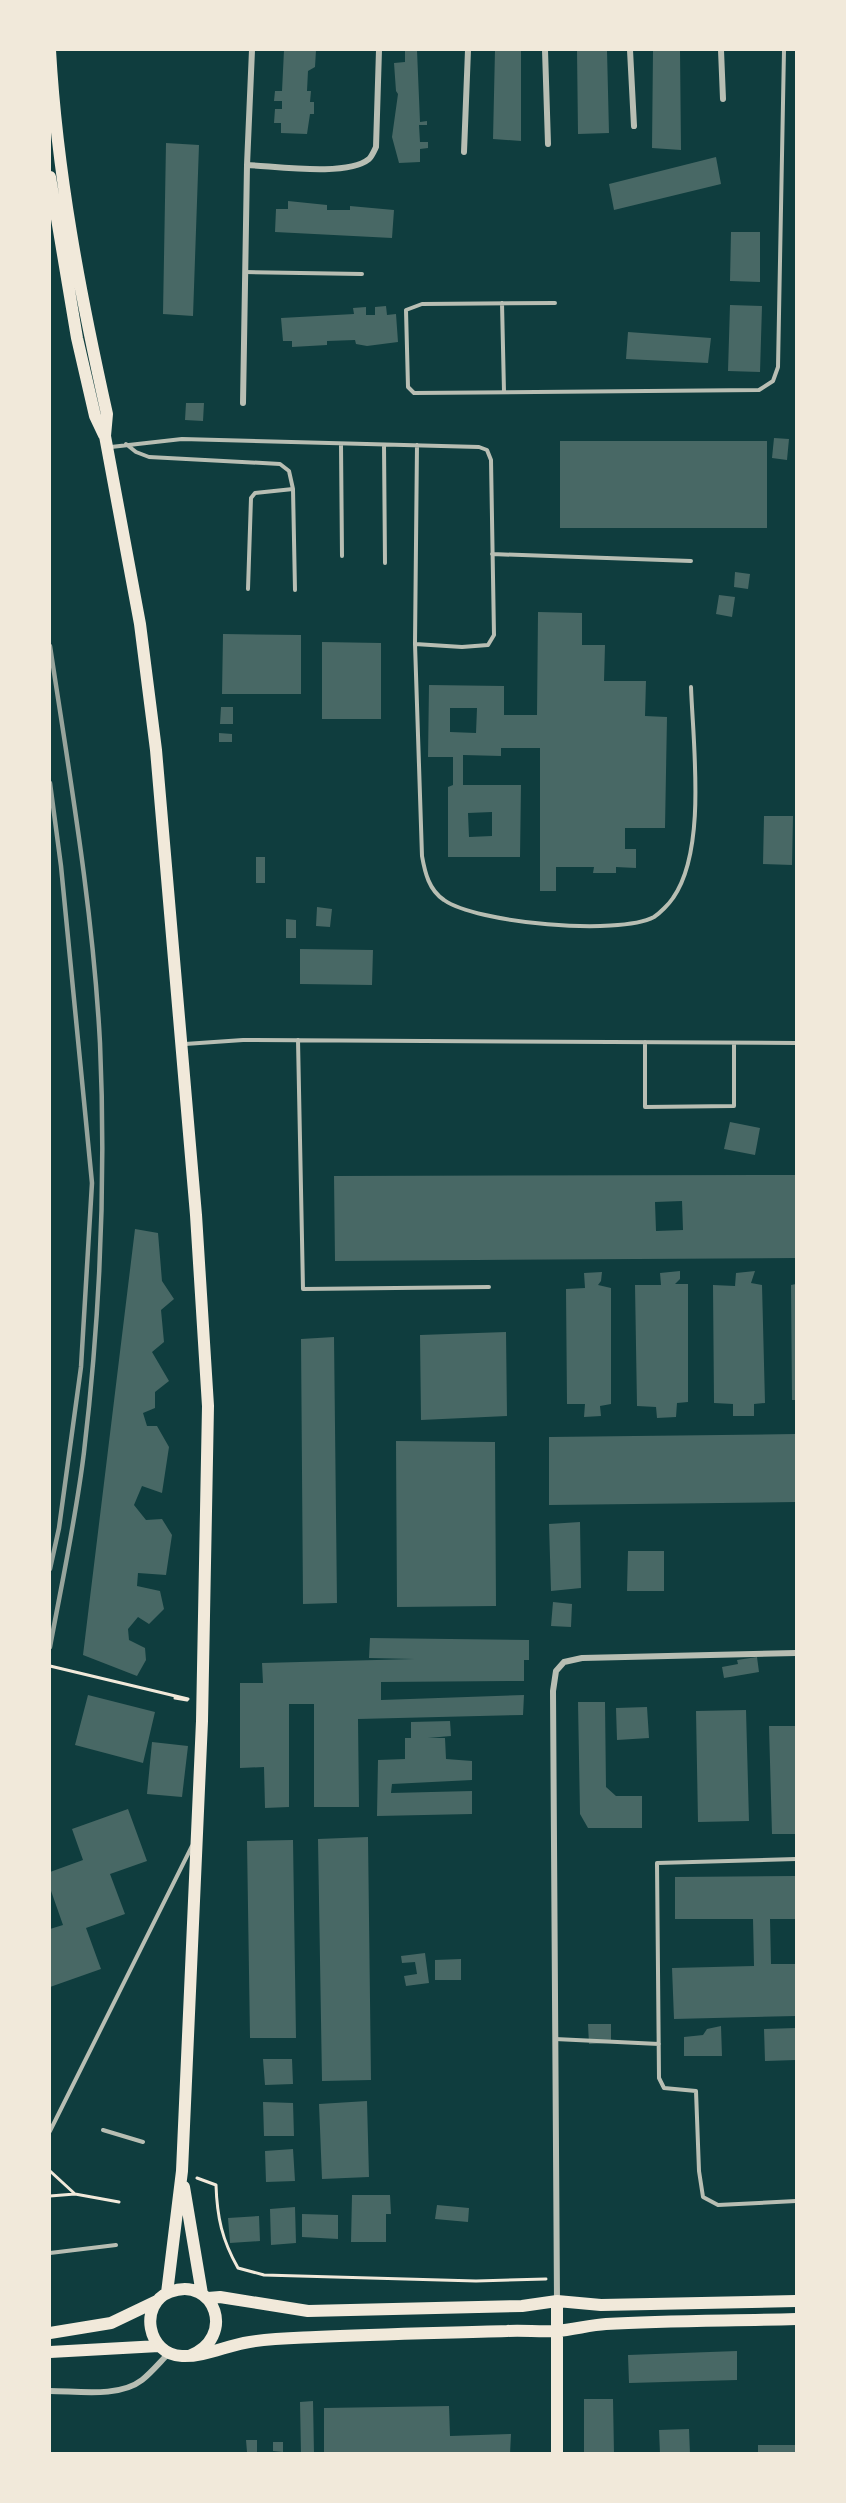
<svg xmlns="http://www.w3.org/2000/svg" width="846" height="2503" viewBox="0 0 846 2503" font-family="'Public Sans',sans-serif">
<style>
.building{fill:#486865;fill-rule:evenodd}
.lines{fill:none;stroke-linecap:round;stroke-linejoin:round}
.path{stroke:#f1e9da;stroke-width:3}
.service{stroke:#b8beb3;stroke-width:4}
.minor{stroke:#b8beb3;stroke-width:6}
.secondary{stroke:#f1e9da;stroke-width:12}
.rail{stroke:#97a49c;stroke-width:4.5}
</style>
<rect width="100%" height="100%" fill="#0f3d3e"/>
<path class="building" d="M284,50H316L315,67L308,71L307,91H311L310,102H314V114H310L307,134L281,133V123H274L275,109H282V101H274L275,91H282Z
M417,50L420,122L427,121V125H419L420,142H428V148L420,149V162L399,163L392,137L398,94L396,91L394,63L405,62V51Z
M495,50H521V141L493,139Z
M577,50H607L609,133L578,134Z
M653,50H680L681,150L652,148Z
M166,143L199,145L193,316L163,314Z
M716,157L721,184L614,210L609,184Z
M288,201L327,205V210H350V206L394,210L392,238L275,232L276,209H288Z
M731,232H760V282L730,281Z
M730,305L762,306L760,372L728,371Z
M386,306L387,315L396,314L398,342L367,346L356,344L355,340L327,341V345L292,347V341H283L281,318L354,314L353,308L366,307V315H375V307Z
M628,332L711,338L708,363L626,359Z
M186,403H204L203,421L185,420Z
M774,438L789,439L787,460L772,458Z
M560,441H767V528H560Z
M735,572L750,574L748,589L734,587Z
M719,595L735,597L732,617L716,614Z
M538,612L582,613V645H605L604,681H646L645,716L667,717L665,828H625V849H636V868L616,867V873H593L594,867H556V891H540V748H501V756L463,755V785H521L520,857H448V787L453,785V757H428L429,685L504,686V715H537ZM450,708H477L476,733L450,732ZM492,812V836L469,837L468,813Z
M223,634L301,635V694H222Z
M322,642L381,643V719H322Z
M221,707H233V724H220Z
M219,733L232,734V742H219Z
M764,816H793L792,865L763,864Z
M256,857H265V883H256Z
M317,907L332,909L330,927L316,926Z
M286,919L296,920V938H286Z
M300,949L373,950L372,985L300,984Z
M730,1122L760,1128L755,1155L724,1149Z
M796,1175V1258L335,1261L334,1176ZM682,1201L683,1230L656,1231L655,1202Z
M135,1229L158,1233L162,1281L174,1299L161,1310L164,1342L152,1352L169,1381L155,1392V1408L143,1413L147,1426H157L169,1447L162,1493L142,1486L134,1505L146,1520L162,1519L172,1535L166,1575L138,1573L137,1586L160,1591L164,1609L149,1624L138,1617L128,1629L129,1640L145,1648L146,1660L137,1676L83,1655Z
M680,1271V1279L675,1284H688V1402L677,1403L676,1417L657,1418L656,1407L637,1406L635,1285H661L660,1273Z
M755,1271L751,1283L762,1285L765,1403L754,1404V1416H733V1404L714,1403L713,1285L735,1286L736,1273Z
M602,1272L601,1281L598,1285L611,1288V1404L600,1406L601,1416L584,1417L585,1404H567L566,1289L585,1288L584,1273Z
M796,1284V1400H792L791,1285Z
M506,1332L507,1416L421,1420L420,1335Z
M334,1337L337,1603L303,1604L301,1339Z
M796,1434V1502L549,1505V1437Z
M396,1441L495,1442L496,1606L397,1607Z
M580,1522L581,1588L551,1591L549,1524Z
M628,1551H664V1591H627Z
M553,1602L572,1604L571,1627L551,1626Z
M370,1638L529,1640V1660H524V1681L381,1682V1700L524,1695L523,1715L358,1719L359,1807H314V1704H289V1807L265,1808L264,1767L240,1768V1683H263L262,1663L414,1659L369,1658Z
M757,1657L759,1672L724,1678L722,1667L738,1664L737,1660Z
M88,1695L155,1712L143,1763L75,1745Z
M578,1702H605L606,1787L616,1796H642V1828H588L580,1814Z
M647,1707L649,1738L617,1740L616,1708Z
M746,1710L749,1821L698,1822L696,1711Z
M450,1721L451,1736L428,1738H445L446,1759L472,1761V1780L392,1784L391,1793L472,1791V1814L377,1816L378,1760L405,1759V1738H411V1722Z
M769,1726H796V1834H772Z
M152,1742L188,1746L182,1797L147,1794Z
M128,1809L147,1861L110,1874L125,1914L86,1928L101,1969L50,1987V1929L63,1925L50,1888V1872L83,1860L72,1829Z
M368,1837L371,2080L322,2081L318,1839Z
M293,1840L296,2038H250L247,1841Z
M796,1876V1919H770L771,1964H796V2016L674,2019L672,1968L754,1966L753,1919H675V1877Z
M425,1953L429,1983L406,1986L404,1976L417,1974L415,1962L402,1963L401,1956Z
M461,1959V1980H435V1960Z
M588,2024H611V2043L589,2044Z
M721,2026L722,2056H684V2037L703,2035L707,2029Z
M796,2028V2060L765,2061L764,2029Z
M263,2059H292L293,2084L265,2085Z
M367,2101L369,2177L322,2179L319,2104Z
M263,2102L293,2103L294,2136H264Z
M293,2149L295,2181L266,2182L265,2151Z
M352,2195H390L391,2214H386V2242H351Z
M437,2205L469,2208L468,2222L435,2219Z
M295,2207L296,2243L271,2245L270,2209Z
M302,2214L338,2215V2239L302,2237Z
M259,2216L260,2241L230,2243L228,2218Z
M737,2351V2380L629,2383L628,2355Z
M584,2399H613L614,2454H584Z
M313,2401L314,2454H301L300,2402Z
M449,2406L450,2436L511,2434L510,2454H324V2408Z
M689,2429L690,2454H660L659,2430Z
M246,2440H257V2452H247Z
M273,2442H283V2452L273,2451Z
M758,2445H796V2454H758Z"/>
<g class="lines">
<path class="path" d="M50,1666L188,1699
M175,1698L187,1700
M50,2171L75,2194
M197,2178L216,2185C217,2217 222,2240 238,2268L264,2275L476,2281L546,2279
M50,2196L75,2194L119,2202"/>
<path class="service" d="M245,272L362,274
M502,303L504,392
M555,303L422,304L406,310L408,387L414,393L759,390L773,381L778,367L784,50
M126,444L136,452L149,457L280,464L289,471L293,489L295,590
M341,444L342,556
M384,445L385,563
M111,447L182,439L479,447L487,450L491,460L494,635L488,645L462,647L415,644L422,856C425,873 429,890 444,900C476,923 618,936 654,917C660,913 669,904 673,898C707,850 693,744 691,687
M492,554L691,561
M248,589L251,498L255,493L293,489
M415,644L417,445
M298,1040L303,1289L489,1287
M645,1042V1107L734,1106V1043
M185,1044L243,1040L796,1043
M796,1859L657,1863L659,2078L664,2088L696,2091L699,2171L703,2197L718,2205L796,2201
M555,2039L659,2044
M103,2130L143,2142
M50,2131L192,1846
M50,2253L116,2245"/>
<path class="minor" d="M545,50L548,144
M630,50L634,126
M721,50L723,99
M464,152L468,50
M247,165C275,166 347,177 369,159C372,156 374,151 376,147L379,50
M243,403L247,165L252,50
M557,2301L553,1691L556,1671L564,1662L582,1658L796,1653
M50,2391C77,2391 119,2398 142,2380C152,2372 160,2362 169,2353"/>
<path class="secondary" d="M50,50C57,173 80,293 107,414L105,436L140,624L156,750L196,1215L208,1406L202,1721L182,2171L167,2293
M50,177L77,338L95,416L104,435
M184,2187L202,2294
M208,2298L220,2297L308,2311L522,2306L557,2301L601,2305L796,2301
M557,2301V2454
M50,2333L111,2323L157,2301
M50,2352L159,2346
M189,2356C237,2338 215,2275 170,2292C138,2304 147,2355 182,2356C202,2357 224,2347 244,2343C267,2338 293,2338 316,2337C380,2334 443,2333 507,2331C523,2330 540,2332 556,2331C573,2330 589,2325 606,2324C669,2320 733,2321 796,2319"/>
<path class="rail" d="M50,646C70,778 93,910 100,1043C106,1179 100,1317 84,1452C76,1518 62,1582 50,1647
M50,783L61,866L92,1183L81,1367L59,1528L50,1569"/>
</g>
<rect width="846" height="2503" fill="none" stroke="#f1e9da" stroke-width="102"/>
</svg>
